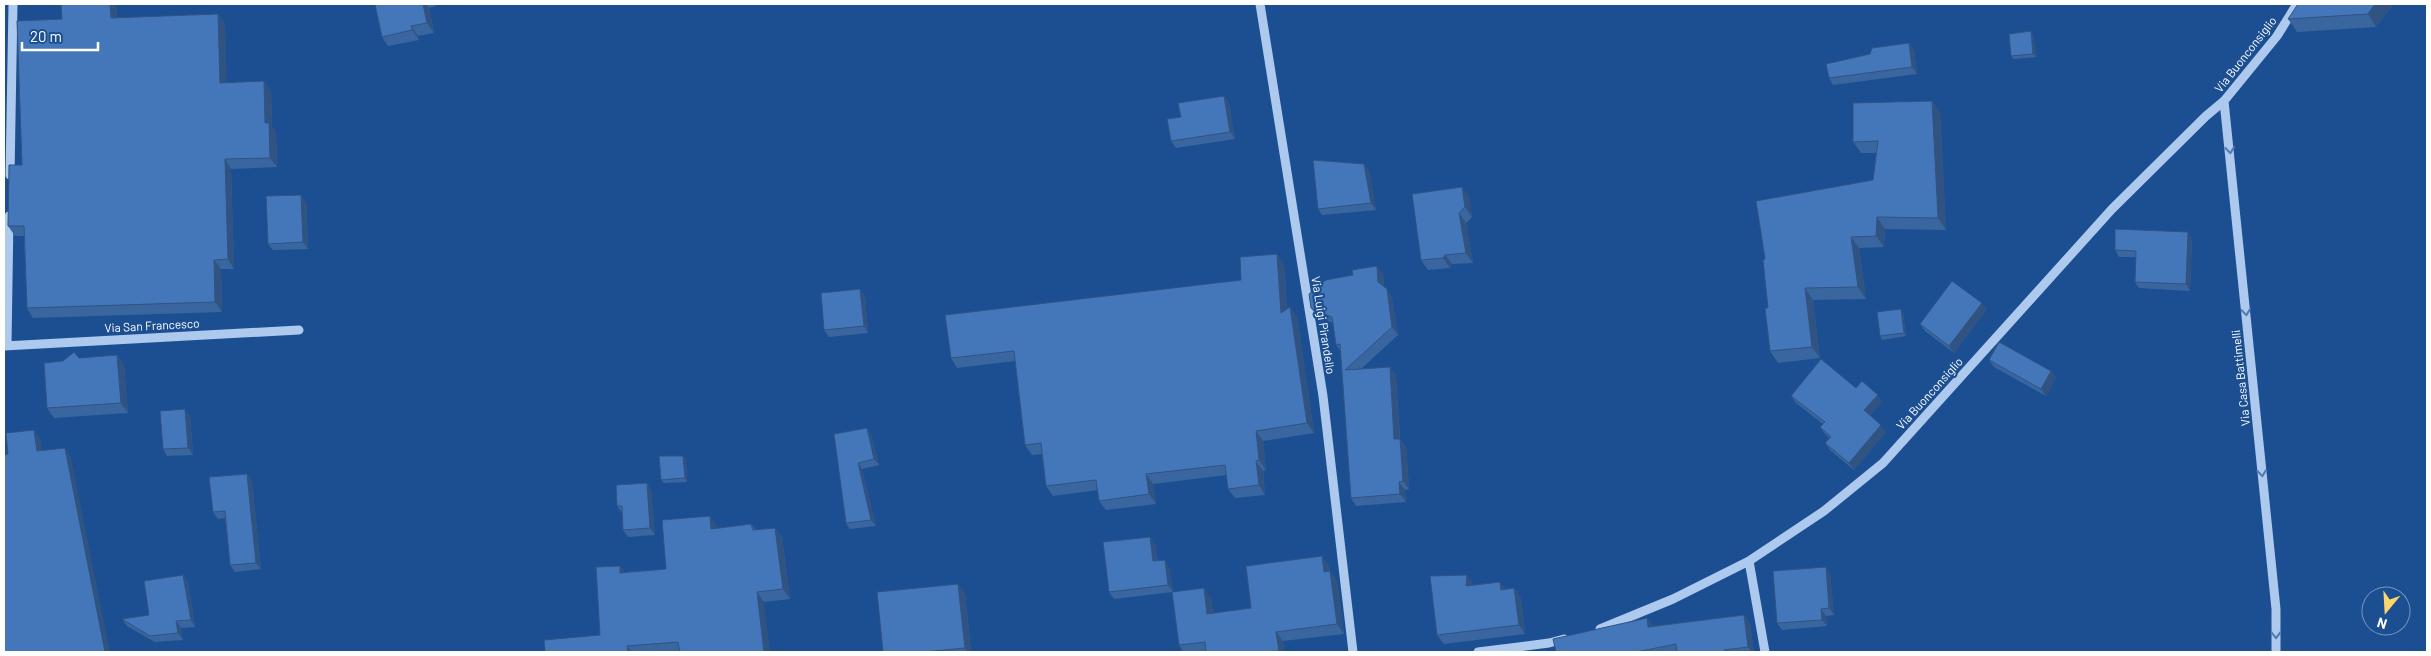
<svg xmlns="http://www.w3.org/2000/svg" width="2431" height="656" viewBox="0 0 2431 656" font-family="Barlow,sans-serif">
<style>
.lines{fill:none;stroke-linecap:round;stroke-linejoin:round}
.minor{stroke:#adcaee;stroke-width:9}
.wall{fill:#3a669f}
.shaded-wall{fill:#305382}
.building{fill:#4477b9;stroke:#305382}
.oneway{stroke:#4f7ab2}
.labels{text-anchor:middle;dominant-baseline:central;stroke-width:4.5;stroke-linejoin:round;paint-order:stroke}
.street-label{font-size:12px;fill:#fff;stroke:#1c4f92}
</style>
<rect width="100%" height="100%" fill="#1c4f92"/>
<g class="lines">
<path class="minor" d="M1260,4L1323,396L1353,652
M2224,101L2276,609V652
M10,175L13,4
M7,345L9,216
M4,346L299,330
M1749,561L1765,652
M1600,629L1673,599L1749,561L1824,511L1883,463L2112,209L2206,116L2224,101L2277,36L2297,4
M1478,652L1549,643L1564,639"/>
</g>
<path class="wall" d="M61,4H116L117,18L218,14L225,24L226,82L271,91L272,127L276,132L277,167L231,169L234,269H221L222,312L33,318L27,308L24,236H15L8,226L22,165L62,19Z
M375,4H435L436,6L429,8L434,33L418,36L419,40L388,46L382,37Z
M2393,4L2376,27L2297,32L2288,19Z
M2031,31L2033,35L2036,57L2014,59L2011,56Z
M1909,43L1914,50L1917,74L1833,85L1829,78L1870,54Z
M1224,96L1229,103L1235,139L1176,148L1171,141L1181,117Z
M1940,112L1946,230L1885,229L1884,247L1859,248L1866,299L1813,300L1820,358L1778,363L1770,351L1768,308L1765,259L1873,180L1877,153H1861L1853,142Z
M1364,164L1369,171L1376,210L1322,215L1318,209Z
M1469,196L1472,217L1466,223L1473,263L1452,264L1450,268L1428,270L1421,260Z
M306,202L308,249L273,250L268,244Z
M2192,238L2190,291L2139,288L2135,282L2136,257H2119L2115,250Z
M1284,264L1287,309L1297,316L1314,433L1263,441L1266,470L1263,471L1265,495L1235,498L1228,489L1226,475L1153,484L1156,504L1106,510L1099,501L1098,490L1053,496L1046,486L1042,454L1032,455L1025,445L1015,361L957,368L951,358L1241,280Z
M1383,274L1384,287L1392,297L1398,335L1361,369L1390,367L1396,376L1400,439L1406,447L1409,489L1405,490L1406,502L1356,506L1351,498L1341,352L1336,345L1333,323L1317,316L1311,308Z
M865,296L868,333L829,337L824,330Z
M1987,309L1954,353L1925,331L1920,324Z
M1903,313L1906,336L1882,340L1880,336Z
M117,355L124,365L128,413L54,418L47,408L63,361L79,358Z
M1989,360L2051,371L2056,378L2046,396L1994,367Z
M1856,388L1878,395L1882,402L1870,415L1886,432L1854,470L1830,450L1825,443L1829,438L1825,434L1820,427L1823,424L1796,403L1791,396Z
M190,416L193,455L167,456L163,449Z
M834,434H871L879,465L862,469L876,526L850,529L846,523Z
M686,459L687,482L664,483L661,480Z
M247,474L252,481L261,569L235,572L230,565L225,518L218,519L213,512Z
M647,483L651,490L655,535L628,537L623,530L622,513L617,506Z
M751,524L756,530L775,528L782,537L790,599L764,602L680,652H545L600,635L620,566L624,572L666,569L717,526V529Z
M1155,543L1157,561L1169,567L1173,592L1211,598L1213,614L1251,608L1329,565L1330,571L1337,581L1344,634L1283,641L1284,652H1183L1179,645L1172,592L1114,599L1109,592Z
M1830,574L1834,615L1826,616L1827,626L1782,630L1777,623Z
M183,575L188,582L195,627L181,628L183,640L155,642L127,626L122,619L149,615Z
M1474,585L1505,589L1514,588L1521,598L1525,634L1444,644L1437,635Z
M965,593L971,652H883Z
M1744,615L1750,624L1754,652H1556L1647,618L1653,626Z"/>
<path class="shaded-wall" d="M110,4H116L118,27L111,18Z
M423,4H426L429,8L434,33L427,23Z
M2375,4H2393L2376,27L2368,14Z
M218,14L225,24L227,92L220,83Z
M411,26L418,36L419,40L412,30Z
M2031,31L2033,35L2036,57L2033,54Z
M1909,43L1914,50L1917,74L1912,67Z
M264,81L271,91L272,127L276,132L277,167L270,158L265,123Z
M1224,96L1229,103L1235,139L1230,132Z
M1932,101L1940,112L1946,230L1938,218Z
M225,159L231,169L234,269L228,259Z
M1364,164L1369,171L1376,210L1371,203Z
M1462,187L1469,196L1472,217L1465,207Z
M301,195L306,202L308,249L303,242Z
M1459,213L1466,223L1473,263L1466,253Z
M1877,217L1885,229L1884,247L1876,236Z
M2188,232L2192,238L2190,291L2186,284Z
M1851,237L1859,248L1866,299L1858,287Z
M1277,254L1284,264L1288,323L1281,313Z
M1445,255L1452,264L1450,268L1443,258Z
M214,260L221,269L222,312L215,302Z
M1377,266L1383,274L1384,290L1378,282Z
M1805,288L1813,300L1820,358L1812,347Z
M860,289L865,296L868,333L864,326Z
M1387,289L1392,297L1398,335L1392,327Z
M1982,303L1987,309L1954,353L1949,346Z
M1290,307L1297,316L1314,433L1307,423Z
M1901,309L1903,313L1906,336L1904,333Z
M117,355L124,365L128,413L121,403Z
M1390,367L1396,376L1400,447L1394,439Z
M2051,371L2056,378L2046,396L2041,389Z
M1878,395L1882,402L1869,417L1864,410Z
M185,409L190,416L193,455L188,448Z
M1881,425L1886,432L1854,470L1849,463Z
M867,428L871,434L879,465L874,459Z
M34,430L41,440L44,461L37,451Z
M1256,431L1263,441L1266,470L1259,460Z
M1400,439L1406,447L1409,489L1403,481Z
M65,448L71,458L110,652H105Z
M683,456L686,459L687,482L685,478Z
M1256,461L1263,471L1265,495L1259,485Z
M858,463L862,469L876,526L871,520Z
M247,474L252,481L261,569L256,563Z
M1146,474L1153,484L1156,504L1149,494Z
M1399,482L1405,490L1406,502L1400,494Z
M647,483L651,490L655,535L650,528Z
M710,516L717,526L718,539L711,529Z
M775,528L782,537L790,599L783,589Z
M1150,537L1155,543L1157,568L1153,561Z
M1322,556L1329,565L1331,582L1324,572Z
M1165,560L1169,567L1173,592L1168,585Z
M620,566L627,576L620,573Z
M1826,567L1830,574L1834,615L1829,608Z
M1330,571L1337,581L1344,634L1337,624Z
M183,575L188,582L195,627L191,620Z
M1467,575L1474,585L1466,586Z
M1500,582L1507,591L1501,590Z
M958,584L965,593L971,652H968L965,648Z
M1204,588L1211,598L1214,624L1207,614Z
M1514,588L1521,598L1525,634L1519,625Z
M757,592L764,602L770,652H764Z
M1821,609L1826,616L1827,626L1822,620Z
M1744,615L1750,624L1754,652H1752L1748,647Z
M1647,618L1653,627H1648Z
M176,621L181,628L183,640L178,633Z
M1276,632L1283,641L1284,652H1280L1279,651Z
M627,646L631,652H628Z"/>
<path class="building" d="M61,4H110L111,18L218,14L220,83L264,81L265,123H269L270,158L225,159L228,259L214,260L215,302L27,308L24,226H8L9,165H22L17,21L62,19Z
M375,4H423L427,23L411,26L412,30L382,37Z
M2298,4H2375L2368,14L2288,19Z
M2031,31L2033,54L2011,56L2009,34Z
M1909,43L1912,67L1829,78L1826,64L1870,54L1872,48Z
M1224,96L1230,132L1171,141L1167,119L1181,117L1178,103Z
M1932,101L1938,218L1877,217L1876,236L1851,237L1858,287L1805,288L1812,347L1770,351L1765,308H1768L1763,260L1765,259L1756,201L1873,180L1878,141L1853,142V103Z
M1313,160L1364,164L1371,203L1318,209Z
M1462,187L1465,207L1459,213L1466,253L1445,255L1443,258L1421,260L1412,194Z
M301,195L303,242L268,244L266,196Z
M2115,229L2188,232L2186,284L2135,282L2136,251L2115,250Z
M1277,254L1281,313L1290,307L1307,423L1256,431L1259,460L1256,461L1259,485L1228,489L1225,465L1146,474L1149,494L1099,501L1096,480L1046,486L1041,443L1025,445L1014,351L951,358L945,315L1241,280L1240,257Z
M1377,266L1378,282L1387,289L1392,327L1345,370L1390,367L1394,439H1400L1403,481L1399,482L1400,494L1351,498L1340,344L1336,345L1332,317L1311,308L1309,294L1326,280L1353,275L1352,270Z
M1952,281L1982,303L1949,346L1920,324Z
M860,289L864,326L824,330L821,293Z
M1901,309L1904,333L1880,336L1877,312Z
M1999,342L2051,371L2041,389L1989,360Z
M74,352L79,358L117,355L121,403L47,408L44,363L63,361Z
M1821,359L1856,388L1862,381L1878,395L1864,410L1881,425L1849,463L1825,443L1831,437L1820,427L1825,422L1791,396Z
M185,409L188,448L163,449L160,411Z
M867,428L874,459L858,463L871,520L846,523L834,434Z
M34,430L37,451L65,448L105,652H4V455L8,454L6,433Z
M659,456H683L685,478L661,480Z
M247,474L256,563L230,565L225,511L213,512L209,477Z
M647,483L650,528L623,530L622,506H617L616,485Z
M710,516L711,529L751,524L753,530L775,528L783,589L757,592L764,652H680L678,642L627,646L628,652H545L544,640L600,635L596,567L620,566V573L666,569L662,520Z
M1150,537L1153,561L1165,560L1168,585L1109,592L1103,542Z
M1322,556L1324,572L1330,571L1337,624L1276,632L1279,651L1264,652H1206L1205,642L1179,645L1172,592L1204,588L1207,614L1251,608L1246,566Z
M1826,567L1829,608L1821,609L1822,620L1777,623L1773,571Z
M183,575L191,620L176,621L178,633L150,636L122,619L149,615L144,581Z
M1467,575L1466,586L1500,582L1501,590L1514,588L1519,625L1437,635L1430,576Z
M958,584L965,648L924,652H883L877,592Z
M1744,615L1748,647L1724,650L1725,652H1677L1676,644L1636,652H1556L1553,639L1647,618L1648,627Z"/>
<defs><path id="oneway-chevron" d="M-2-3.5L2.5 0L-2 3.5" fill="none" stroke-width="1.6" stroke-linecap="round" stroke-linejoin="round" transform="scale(1.25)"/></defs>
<g class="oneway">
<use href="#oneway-chevron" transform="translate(2230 150) rotate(84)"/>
<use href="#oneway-chevron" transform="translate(2246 312) rotate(84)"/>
<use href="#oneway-chevron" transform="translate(2262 473) rotate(84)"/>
<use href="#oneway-chevron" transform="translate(2276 635) rotate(89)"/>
</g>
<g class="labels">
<g class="street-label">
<text transform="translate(2245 54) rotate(-52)">Via Buonconsiglio</text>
<text transform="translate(152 325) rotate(-3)">Via San Francesco</text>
<text transform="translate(1324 325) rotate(81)">Via Luigi Pirandello</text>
<text transform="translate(2240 378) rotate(-96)">Via Casa Battimelli</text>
<text transform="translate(1929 393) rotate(-48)">Via Buonconsiglio</text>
</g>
</g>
<rect width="2431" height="656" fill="none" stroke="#ffffff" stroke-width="10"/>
<g transform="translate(2386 611) rotate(198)"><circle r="24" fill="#1c4f92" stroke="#7795be"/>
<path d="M0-4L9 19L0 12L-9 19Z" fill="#fed56a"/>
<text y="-8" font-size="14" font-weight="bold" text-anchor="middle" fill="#ffffff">N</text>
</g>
<path d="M22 42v8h76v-8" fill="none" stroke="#ffffff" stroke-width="2.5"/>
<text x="30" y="42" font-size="15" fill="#ffffff" stroke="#1c4f92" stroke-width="4" paint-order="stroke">20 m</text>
</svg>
